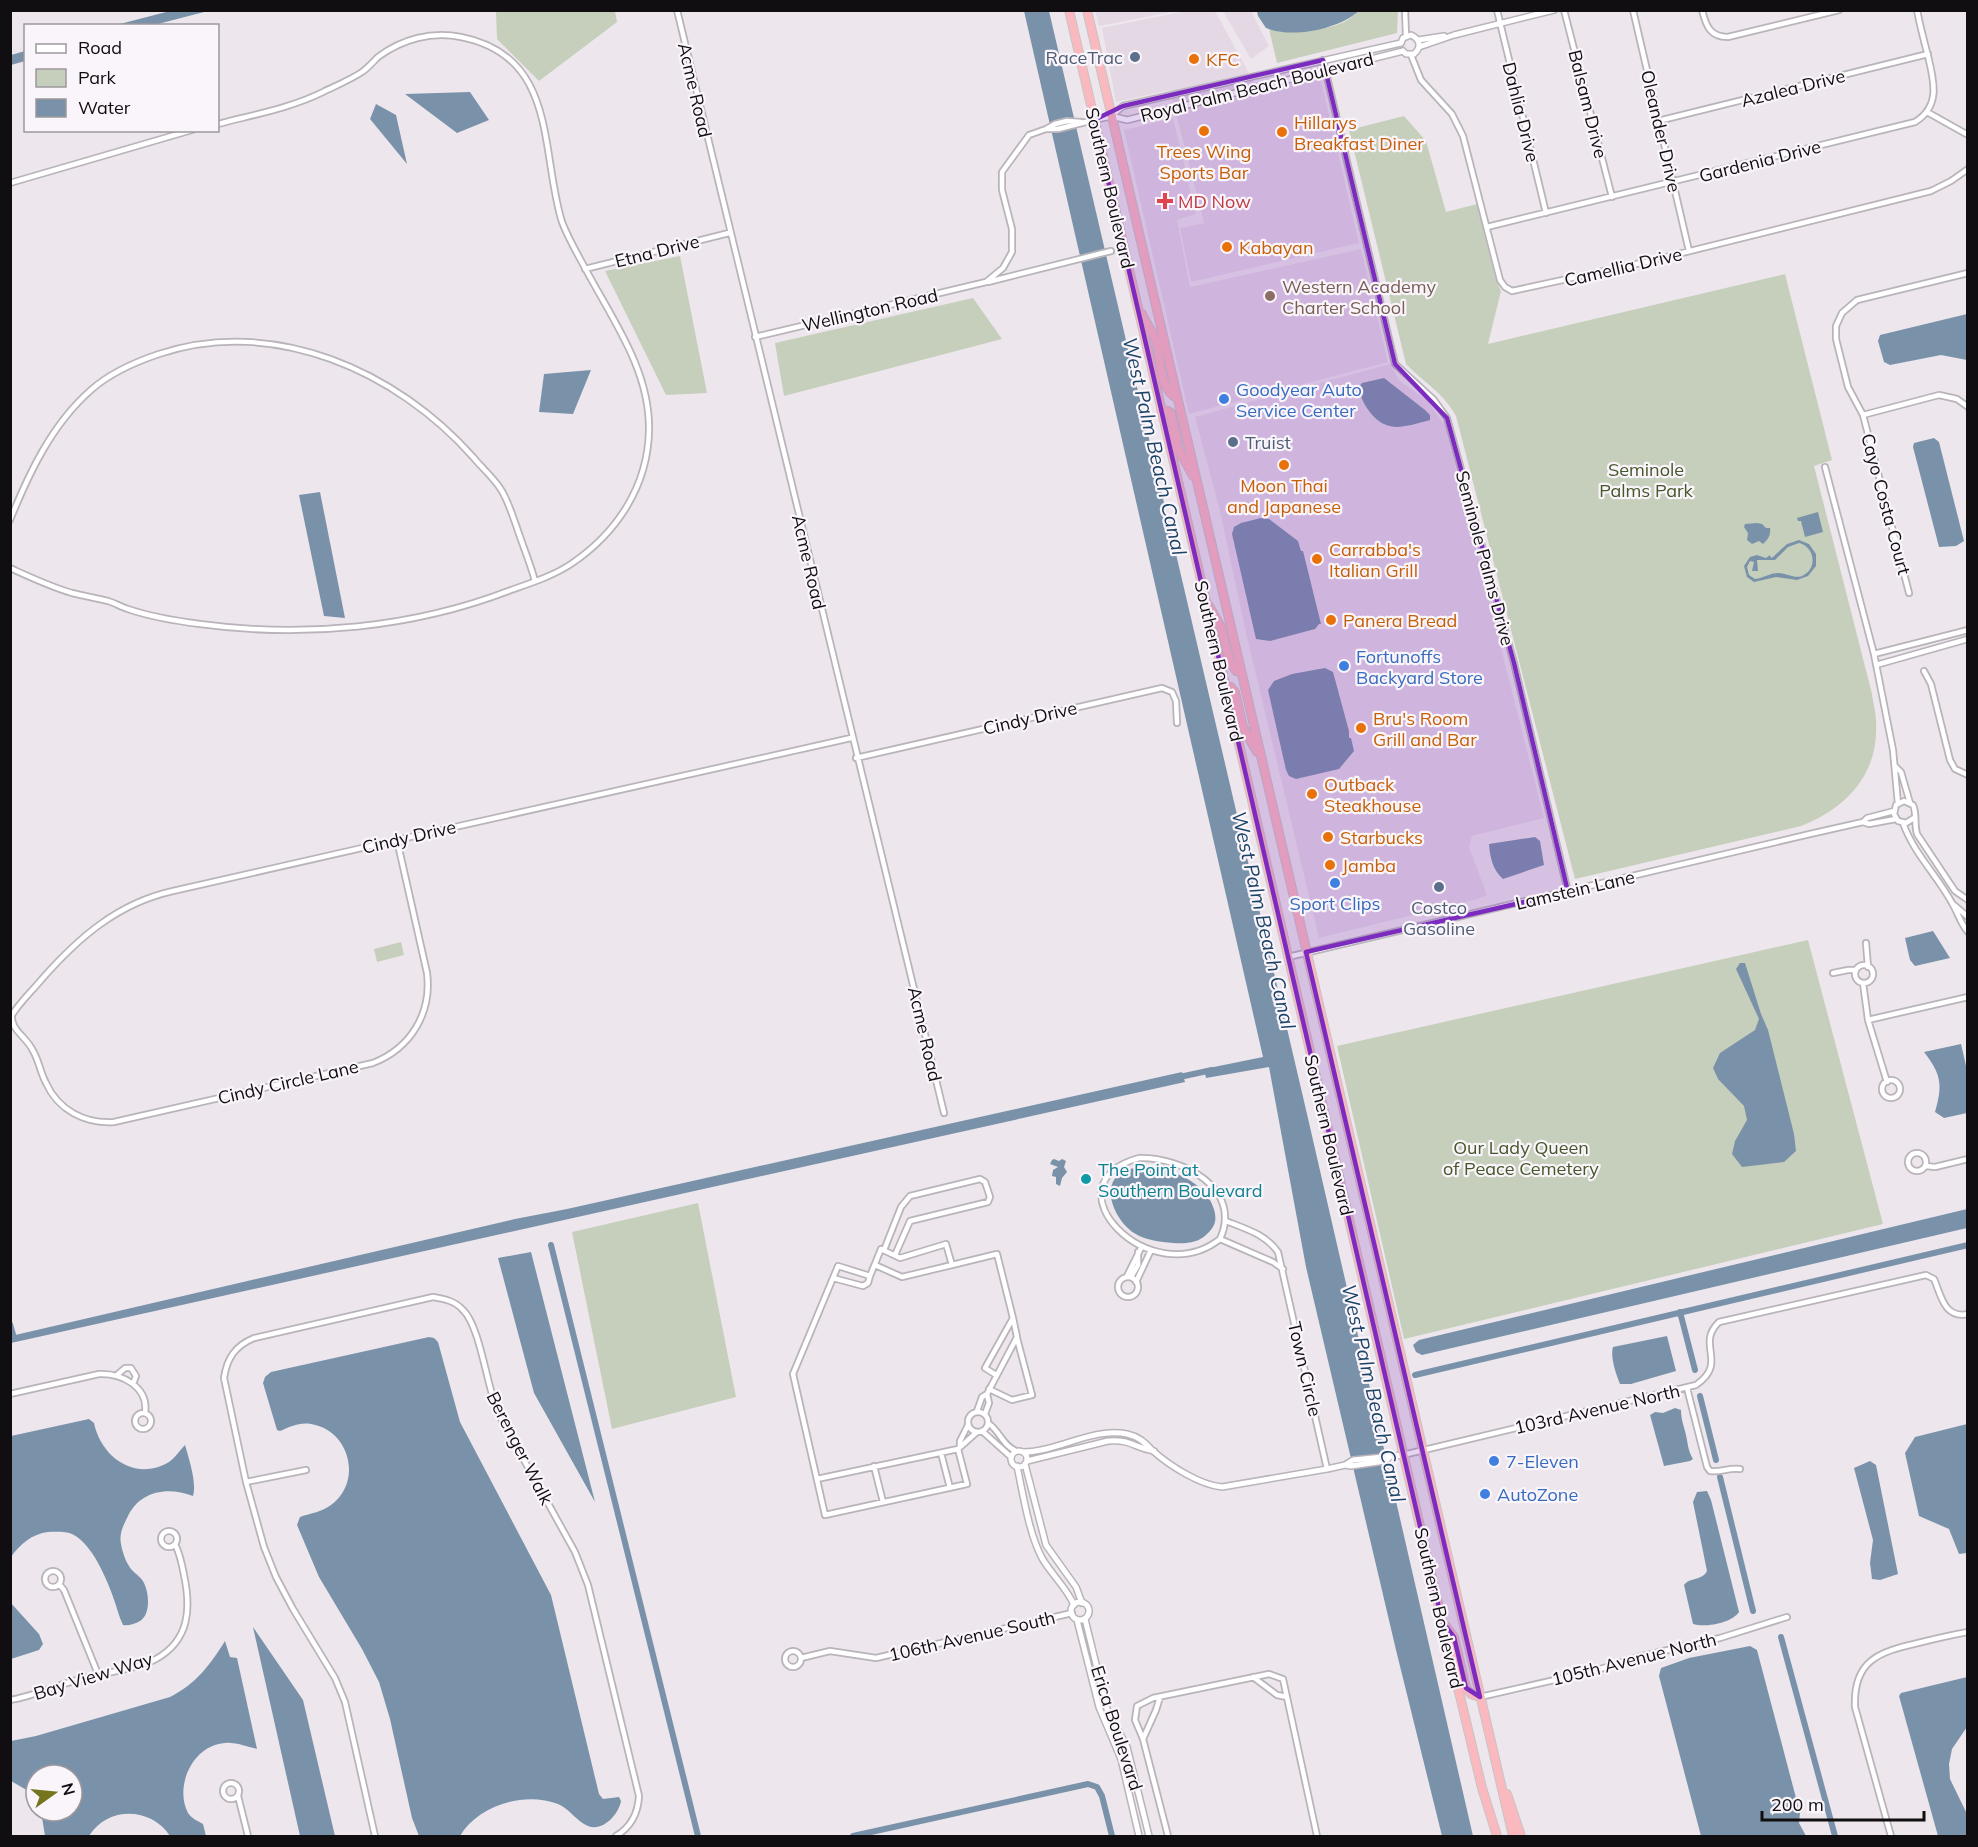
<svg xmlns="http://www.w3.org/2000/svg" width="1978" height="1847" viewBox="0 0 1978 1847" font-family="Mulish,sans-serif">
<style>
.built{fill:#e4d8e5}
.green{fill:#c6cfbb}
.water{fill:#7a92a9;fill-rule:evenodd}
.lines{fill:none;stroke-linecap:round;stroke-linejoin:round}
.canal{stroke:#7a92a9;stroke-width:6}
.minor-casing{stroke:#b9b3ba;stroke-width:8}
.tertiary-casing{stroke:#b9b3ba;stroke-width:8}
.trunk-casing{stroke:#c6c5c6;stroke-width:10}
.minor{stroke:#fff;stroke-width:4.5}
.tertiary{stroke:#fff;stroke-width:5}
.trunk{stroke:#fab8bf;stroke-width:8}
.marked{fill:#7b2cbf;fill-opacity:0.2;stroke:#7b2cbf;stroke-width:4.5;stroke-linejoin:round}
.service-dot{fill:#5c6f8a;stroke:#faf4fb;stroke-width:2}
.food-dot{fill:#e8710a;stroke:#faf4fb;stroke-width:2}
.health-dot{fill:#e0444e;stroke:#faf4fb;stroke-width:2}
.education-dot{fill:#8d6e63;stroke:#faf4fb;stroke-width:2}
.shop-dot{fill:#3f7fe0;stroke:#faf4fb;stroke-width:2}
.culture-dot{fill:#0f9aa8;stroke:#faf4fb;stroke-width:2}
.labels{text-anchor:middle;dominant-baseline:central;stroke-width:4.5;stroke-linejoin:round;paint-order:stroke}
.service-label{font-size:18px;fill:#4e5e75;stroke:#faf4fb;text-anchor:end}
.food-label{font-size:18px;fill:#c56008;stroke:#faf4fb;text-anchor:start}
.street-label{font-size:18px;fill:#100e10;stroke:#faf4fb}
.health-label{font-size:18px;fill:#be3a42;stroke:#faf4fb;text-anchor:start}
.education-label{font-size:18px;fill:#785e54;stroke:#faf4fb;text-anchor:start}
.shop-label{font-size:18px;fill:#366cbe;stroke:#faf4fb;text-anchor:start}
.park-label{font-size:18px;fill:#445728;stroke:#faf4fb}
.culture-label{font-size:18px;fill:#0d838f;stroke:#faf4fb;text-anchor:start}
.water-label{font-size:20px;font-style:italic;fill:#1b4466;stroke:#faf4fb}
</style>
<rect width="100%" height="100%" fill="#ede7ed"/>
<path class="built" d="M1095,10H1176V11L1099,26Z
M1186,11H1215L1258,90L1320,76L1359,243L1191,282L1180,228L1204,223L1170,90L1116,102L1102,28Z
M1223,11H1251L1269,46L1251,59Z
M1173,118L1196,214L1177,220L1190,287L1361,249L1388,362L1189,414L1124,130Z
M1390,364L1400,381L1427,400L1445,426L1544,818L1472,836L1469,847L1487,895L1478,899L1319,938L1246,633L1220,511L1195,417Z"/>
<path class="green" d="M496,11H615L617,22L539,81L497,39Z
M1359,11H1398L1397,33L1277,63L1269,29C1287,36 1327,30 1344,22C1350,19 1354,15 1359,11Z
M1404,116L1426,141L1446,212L1477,204L1495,277L1501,291L1488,344L1785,274L1832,460L1814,466L1872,694C1873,703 1876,712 1876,722C1879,774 1847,808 1801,826L1575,879L1456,416C1443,392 1424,383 1406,364L1349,130Z
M680,256L707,393L666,395L605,271Z
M973,298L1002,339L784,396L775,343Z
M1808,940L1883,1224L1404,1339L1337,1046Z
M401,942L404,955L377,962L374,949Z
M698,1203L736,1397L612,1429L572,1232Z"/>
<path class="water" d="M170,11H208L154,25H116Z
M1024,11H1049L1307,1114L1473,1836H1442L1396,1650L1306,1267L1269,1067L1206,1078L1204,1069L1263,1057Z
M1257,11V10L1359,11C1339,29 1292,39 1266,28L1258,16Z
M25,51V61L11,65V55Z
M470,92L489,120L457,133L405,94Z
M376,104L396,115L407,164L370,119Z
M1967,314V360L1941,355L1890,365L1884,362L1878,341L1880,335Z
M591,370L573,414L539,412L544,374Z
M1384,378L1425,410L1430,415V420C1419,423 1406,427 1396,427C1375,426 1363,405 1358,388L1362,383Z
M1934,438L1939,442L1964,541L1956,546L1939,547L1913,447L1914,443Z
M320,492L345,618L324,616L299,495Z
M1818,512L1823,532L1805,537L1801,521H1798L1797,518Z
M1261,518L1269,519L1298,541L1301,551H1303L1321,624H1319L1315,629L1270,641L1256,639L1232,534L1234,527L1241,523Z
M1757,523L1762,524L1766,528H1770C1771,535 1768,540 1763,544L1759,541L1752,544L1747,540L1748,533L1744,527L1745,524Z
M1799,540L1809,544L1816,554V566L1808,576L1797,580L1776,577L1754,582L1747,577L1744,566L1750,557L1757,555L1766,558L1770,555L1771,558L1773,557L1787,544ZM1799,543C1815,547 1818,569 1802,576C1795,579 1786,573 1778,573C1770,573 1763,578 1755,579L1749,575L1747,567L1750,561L1754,562L1752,571H1758L1757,560H1775L1788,547Z
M1325,668L1333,672L1349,731V738H1351L1354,751L1339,769L1296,779L1289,776L1286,770L1268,690L1274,681L1292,674Z
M1535,837L1540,841L1544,865L1503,879C1493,870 1490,858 1489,844Z
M1933,931L1950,958L1915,966L1910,960L1905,938Z
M1740,963H1745L1761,1014L1768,1030L1794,1134L1796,1151L1784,1162L1742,1167L1732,1154L1735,1141L1747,1120L1744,1106L1718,1079L1713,1068L1720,1053L1755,1030L1759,1019L1736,969Z
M1961,1044L1967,1070V1113L1944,1118L1935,1112C1943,1084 1941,1074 1924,1052Z
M1182,1072L1185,1082L11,1343V1336L515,1219L567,1209Z
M1054,1159L1059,1161L1062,1159L1066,1161L1064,1167L1067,1172L1062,1178L1060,1186L1056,1184V1177L1052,1176L1053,1170L1058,1167L1050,1164L1052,1160Z
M1150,1167C1170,1168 1202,1182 1211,1202C1217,1215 1218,1224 1207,1234C1198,1243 1186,1244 1173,1243C1160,1242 1145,1240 1134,1233C1114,1220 1097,1181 1127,1170C1134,1167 1143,1168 1150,1167Z
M1967,1209V1228L1422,1355L1416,1352L1413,1345L1419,1340Z
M531,1252L595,1502L534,1393L498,1258Z
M1667,1336L1676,1371L1631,1384H1620C1616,1374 1610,1357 1613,1347Z
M429,1337L434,1338L438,1342L460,1422L551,1595L599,1794L603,1799L619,1797L621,1801C619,1814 603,1832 588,1826C577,1822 570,1809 558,1804C525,1791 478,1805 460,1836H419L412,1818L390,1719L379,1682L362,1649L319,1577L297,1525L300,1517C311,1513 322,1512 331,1505C363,1482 350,1430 311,1424C299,1422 290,1427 280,1431L277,1430L263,1383L265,1377L271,1372Z
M1675,1408L1681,1410C1681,1420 1684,1426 1686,1435C1688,1444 1688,1451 1693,1459L1690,1461L1664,1466L1650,1415L1655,1412L1663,1413Z
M89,1419L94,1423C101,1457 135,1482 169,1462C176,1457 180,1450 185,1445C189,1459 197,1483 193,1496C167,1486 139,1491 127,1518C123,1526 119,1534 121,1544C122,1550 125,1560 129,1566C132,1572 141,1576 144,1583C149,1593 151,1614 140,1621C135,1624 128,1626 123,1625L120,1618C113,1594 96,1545 72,1534C64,1531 56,1532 48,1532C32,1534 20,1544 11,1557V1436Z
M1967,1424V1553L1959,1554L1949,1529L1919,1516L1905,1453L1915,1437Z
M1870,1461L1876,1465L1898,1574L1880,1580L1872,1579L1870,1563L1873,1540L1854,1468Z
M1707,1491L1711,1500L1739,1612C1732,1623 1705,1628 1693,1624L1684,1585C1690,1577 1702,1581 1707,1571L1693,1502L1697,1492Z
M10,1602L39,1634L43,1644L39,1650L11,1659Z
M253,1627L303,1700L335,1836H300Z
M225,1641L230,1657L237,1658L257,1749C247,1747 236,1742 225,1743C193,1745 174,1786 188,1813C192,1819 198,1821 203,1824L206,1836H170C151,1807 108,1806 89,1836H45L41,1811H72V1775H36V1799L30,1792L11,1781V1741L36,1736L170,1697C196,1684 210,1665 225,1641Z
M1750,1646L1757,1650L1800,1813L1799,1823L1806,1836H1701L1659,1676L1661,1668L1689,1658Z
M1967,1677V1727L1952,1749L1949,1764L1950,1779L1967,1814V1836H1938L1899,1696L1901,1693Z"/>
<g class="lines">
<path class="canal" d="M1175,1078L1212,1070
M551,1245L698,1836
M1680,1312L1695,1370
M10,1324L14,1338
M1415,1375L1968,1245
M1700,1396L1716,1460
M1720,1477L1753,1611
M1781,1637L1835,1836
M853,1836L1088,1784L1097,1787L1102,1796L1112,1836"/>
<g class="minor-casing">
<path id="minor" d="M677,10L944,1113
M1405,10L1406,36
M1497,10L1546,213
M1564,10L1612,197
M1633,10L1689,251
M1702,10C1706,26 1710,37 1728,37L1839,10
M1411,55L1421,80L1452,114L1463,136L1500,280L1505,287L1512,291L1650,261L1931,191L1951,181L1968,169
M1323,60L1395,364L1434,400L1447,418L1514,663L1568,892
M1927,112L1968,135
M1658,121L1928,54
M1046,129H1058L1094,120
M10,183L192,130
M1487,227L1915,122C1941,106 1934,81 1928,56C1924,41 1920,26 1917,10
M585,269L729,233
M988,282L1111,251
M755,337L986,282L1003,268L1012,252V229L1002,190V172L1029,135L1046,129L1055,124L1067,121L1081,122
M1863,415L1939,395L1957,399L1968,407
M1825,467L1874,654L1893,750L1898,804
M10,520C29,473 52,424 91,390C110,373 135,362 159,354C274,316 397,371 473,457C482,468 492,476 500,488C508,500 511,512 516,525C522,544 530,562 535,581
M10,568C30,577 51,587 72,593C84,596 96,598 108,601C115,603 121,607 128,609C151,617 176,621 200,624C303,638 413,628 511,590C531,583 553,576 571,564C617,533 648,486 649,430C650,370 612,319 585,268C577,253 568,238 562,222C540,151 558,56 461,37C432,31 402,39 378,57C373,62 368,68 362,72C350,80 335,86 323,92C291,108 252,115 218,124
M1909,593L1863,415L1848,387L1836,339V326L1842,313L1857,300L1968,273
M1874,654L1968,630
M1876,665L1968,639
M1924,671L1931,684L1950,760L1955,769L1968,775
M856,758L1162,688L1172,692L1176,701L1177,723
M1896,767L1901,772L1910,803
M1914,818L1906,823L1898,821L1894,814L1896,805L1904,801L1913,805C1917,813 1914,824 1917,834L1955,891L1968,900
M1863,822L1867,818L1894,811
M1903,823C1914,854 1937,875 1952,903C1958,913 1960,923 1968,932
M397,840L427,973C432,1013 411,1048 373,1063L114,1122C85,1124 58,1110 46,1083C40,1072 39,1060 32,1049C26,1037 10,1029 12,1015C20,1002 32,991 42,979C78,938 118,903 173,891C399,840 625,787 851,738
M1954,905L1968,917
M1866,943L1868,967
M1288,957L1810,834L1863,822L1869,824L1896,819
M1855 974a9 9 0 1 1 18 0a9 9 0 1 1-18 0Z
M1833,973L1848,970H1856
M1863,983L1868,1020L1887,1082
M1868,1020L1968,997
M1882 1089a9 9 0 1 1 18 0a9 9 0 1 1-18 0Z
M1908 1162a9 9 0 1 1 18 0a9 9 0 1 1-18 0Z
M1139,1158C1182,1157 1243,1188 1220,1239C1150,1294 1044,1184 1139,1158Z
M1926,1166L1935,1167L1968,1159
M1226,1221C1246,1229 1265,1234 1278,1252L1327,1469
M1220,1239L1273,1262L1283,1269
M884,1250L901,1207L910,1196L980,1179L985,1182L990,1197L988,1202L910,1221L895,1255
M875,1265L902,1277L952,1265
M1127,1276L1142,1246
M1131,1277L1138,1265V1252
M1118 1287a10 10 0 1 1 20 0a10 10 0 1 1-20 0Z
M833,1278L863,1286L868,1283L870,1276
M1136,1282L1151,1250
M117,1375L125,1368H131L136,1376L133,1384
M1687,1388L1707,1467L1710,1471C1720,1473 1730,1467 1740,1469
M989,1389L1012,1400L1032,1395L1017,1338
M10,1394L99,1374C122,1373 149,1387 145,1413
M977,1411L982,1397L987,1394L1017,1337L1013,1318L985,1368L996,1375
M968 1422a10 10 0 1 1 20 0a10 10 0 1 1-20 0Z
M135 1421a8 8 0 1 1 16 0a8 8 0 1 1-16 0Z
M985,1414L989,1403L987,1394
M988,1423C1000,1431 1002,1445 1016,1451
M982,1431L1011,1457
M960,1446V1441L968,1425
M958,1449L977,1432
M941,1453L950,1488
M1403,1455L1696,1385C1729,1362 1695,1345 1719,1322L1926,1275L1934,1279C1941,1295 1944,1319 1968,1314
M874,1466L883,1502
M817,1479L958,1449L967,1484L825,1515L793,1374L838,1266L870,1276L881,1249L900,1258L946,1244L952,1265L997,1254L1013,1318
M246,1482L306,1470
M161 1539a8 8 0 1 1 16 0a8 8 0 1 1-16 0Z
M45 1579a8 8 0 1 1 16 0a8 8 0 1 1-16 0Z
M59,1584L64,1590L98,1674
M785 1659a8 8 0 1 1 16 0a8 8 0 1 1-16 0Z
M801,1658L830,1651L876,1658L1072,1613
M1253,1677L1277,1695L1287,1697
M1480,1697L1594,1671L1638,1657L1720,1638L1787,1617
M10,1700C34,1696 57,1685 81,1679C102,1673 138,1669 156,1659C190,1640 191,1608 184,1575C182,1564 180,1554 175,1544
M1143,1739L1156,1710L1160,1697
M223 1791a8 8 0 1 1 16 0a8 8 0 1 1-16 0Z
M238,1796L248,1836
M375,1836L345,1702L335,1678L293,1609L276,1577L264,1547L246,1482L224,1378C227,1358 235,1346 254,1338L433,1297C445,1299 455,1301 463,1310C480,1326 487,1387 498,1413L575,1552L588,1585L639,1796C638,1814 631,1827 616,1836
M1168,1836L1143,1739L1135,1720L1137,1706L1153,1698L1269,1674L1283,1679L1317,1836
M1891,1836L1855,1707C1853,1661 1878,1652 1918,1643C1934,1639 1951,1635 1968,1632"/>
</g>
<g class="tertiary-casing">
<path id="tertiary" d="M1418,40L1444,36
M1401,43L1403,38L1411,35C1420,39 1422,47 1414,54H1406L1403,51
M1419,47L1454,35L1554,10
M1111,116L1127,120L1403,51
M1094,120L1111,116L1123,106L1401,43
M1011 1459a8 8 0 1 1 16 0a8 8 0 1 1-16 0Z
M1023,1452C1058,1452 1092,1427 1127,1434C1140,1437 1145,1443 1153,1451C1170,1466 1200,1485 1222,1487L1327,1469L1345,1465L1353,1460L1403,1455
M1027,1461L1108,1441C1131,1439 1134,1448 1154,1451
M1025,1464L1046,1545L1076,1587L1082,1603
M1345,1465L1351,1466L1385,1461L1390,1457
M1017,1466C1023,1494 1029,1534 1042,1558C1051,1574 1067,1588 1074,1605
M1071 1611a9 9 0 1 1 18 0a9 9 0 1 1-18 0Z
M1085,1619L1107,1709L1127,1747L1149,1836
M1077,1620L1099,1707L1121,1759L1139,1836"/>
</g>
<g class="trunk-casing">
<path id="trunk" d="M1069,10L1442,1621L1482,1788L1497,1836
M1087,10L1513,1836
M1142,314C1146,323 1152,331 1156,340C1161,357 1159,390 1177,398
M1161,410L1168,411L1171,413L1179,450L1193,476
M1209,606L1221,627L1230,662L1236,671L1241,672
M1225,687H1231L1235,692L1243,727L1257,752
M1445,1625L1454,1637L1466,1688L1471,1694L1480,1697
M1507,1794L1521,1836"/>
</g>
<use href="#minor" class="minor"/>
<use href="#tertiary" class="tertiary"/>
<use href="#trunk" class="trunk"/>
</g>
<path class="marked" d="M1323,60L1395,364L1447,418L1514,663L1568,892L1306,952L1480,1697L1466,1688L1454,1637L1442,1621L1094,120L1123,106Z"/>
<g class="service-dot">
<circle cx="1135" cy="57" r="6"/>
<circle cx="1233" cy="442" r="6"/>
<circle cx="1439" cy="887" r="6"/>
</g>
<g class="food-dot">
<circle cx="1194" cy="59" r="6"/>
<circle cx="1204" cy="131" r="6"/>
<circle cx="1282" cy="132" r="6"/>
<circle cx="1227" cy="247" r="6"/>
<circle cx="1284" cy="465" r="6"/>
<circle cx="1317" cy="559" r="6"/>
<circle cx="1331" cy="620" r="6"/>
<circle cx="1361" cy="728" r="6"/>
<circle cx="1312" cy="794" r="6"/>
<circle cx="1328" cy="837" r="6"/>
<circle cx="1330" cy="865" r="6"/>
</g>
<path class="health-dot" d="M1162 192h6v6h6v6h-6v6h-6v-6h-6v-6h6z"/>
<circle class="education-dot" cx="1270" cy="296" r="6"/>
<g class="shop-dot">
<circle cx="1224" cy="399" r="6"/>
<circle cx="1344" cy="666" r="6"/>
<circle cx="1335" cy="883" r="6"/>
<circle cx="1494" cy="1461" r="6"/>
<circle cx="1485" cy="1494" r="6"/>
</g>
<circle class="culture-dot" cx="1086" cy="1179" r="6"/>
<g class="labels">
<g class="service-label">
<text x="1123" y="57">RaceTrac</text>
<text x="1245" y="442" text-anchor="start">Truist</text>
<text x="1439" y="907" text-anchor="middle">Costco<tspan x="1439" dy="21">Gasoline</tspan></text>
</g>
<g class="food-label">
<text x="1206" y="59">KFC</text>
<text x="1294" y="122">Hillarys<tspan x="1294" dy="21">Breakfast Diner</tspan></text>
<text x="1204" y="151" text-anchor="middle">Trees Wing<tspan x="1204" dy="21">Sports Bar</tspan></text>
<text x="1239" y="247">Kabayan</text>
<text x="1284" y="485" text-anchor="middle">Moon Thai<tspan x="1284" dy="21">and Japanese</tspan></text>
<text x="1329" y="549">Carrabba's<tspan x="1329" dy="21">Italian Grill</tspan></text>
<text x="1343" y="620">Panera Bread</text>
<text x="1373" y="718">Bru's Room<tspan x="1373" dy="21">Grill and Bar</tspan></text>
<text x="1324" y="784">Outback<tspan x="1324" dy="21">Steakhouse</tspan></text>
<text x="1340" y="837">Starbucks</text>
<text x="1342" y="865">Jamba</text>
</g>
<g class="street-label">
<text transform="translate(1257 87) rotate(-14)">Royal Palm Beach Boulevard</text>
<text transform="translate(1793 88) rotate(-14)">Azalea Drive</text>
<text transform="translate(695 90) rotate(77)">Acme Road</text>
<text transform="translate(1588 104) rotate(76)">Balsam Drive</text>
<text transform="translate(1521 112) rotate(76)">Dahlia Drive</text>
<text transform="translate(1661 131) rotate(77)">Oleander Drive</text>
<text transform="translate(1760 161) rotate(-14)">Gardenia Drive</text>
<text transform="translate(1110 188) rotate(77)">Southern Boulevard</text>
<text transform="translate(657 251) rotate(-14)">Etna Drive</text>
<text transform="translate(1623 267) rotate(-13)">Camellia Drive</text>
<text transform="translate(870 310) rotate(-13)">Wellington Road</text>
<text transform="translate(1886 504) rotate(75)">Cayo Costa Court</text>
<text transform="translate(1485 558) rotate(75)">Seminole Palms Drive</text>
<text transform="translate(809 562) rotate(77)">Acme Road</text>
<text transform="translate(1219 661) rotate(77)">Southern Boulevard</text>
<text transform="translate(1030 718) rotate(-13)">Cindy Drive</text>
<text transform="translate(409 837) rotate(-13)">Cindy Drive</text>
<text transform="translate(1575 890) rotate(-13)">Lamstein Lane</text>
<text transform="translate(925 1034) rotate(77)">Acme Road</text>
<text transform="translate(288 1082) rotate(-13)">Cindy Circle Lane</text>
<text transform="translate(1329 1135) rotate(77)">Southern Boulevard</text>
<text transform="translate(1305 1369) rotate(77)">Town Circle</text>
<text transform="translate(1597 1409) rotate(-13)">103rd Avenue North</text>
<text transform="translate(520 1448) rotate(63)">Berenger Walk</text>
<text transform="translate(1439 1608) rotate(77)">Southern Boulevard</text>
<text transform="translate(972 1636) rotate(-13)">106th Avenue South</text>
<text transform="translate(1634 1659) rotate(-14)">105th Avenue North</text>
<text transform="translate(93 1676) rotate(-17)">Bay View Way</text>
<text transform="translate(1117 1728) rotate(72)">Erica Boulevard</text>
</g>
<g class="health-label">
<text x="1178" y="201">MD Now</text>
</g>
<g class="education-label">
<text x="1282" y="286">Western Academy<tspan x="1282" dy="21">Charter School</tspan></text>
</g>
<g class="shop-label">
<text x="1236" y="389">Goodyear Auto<tspan x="1236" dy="21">Service Center</tspan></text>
<text x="1356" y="656">Fortunoffs<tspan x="1356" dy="21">Backyard Store</tspan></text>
<text x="1335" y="903" text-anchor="middle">Sport Clips</text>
<text x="1506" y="1461">7-Eleven</text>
<text x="1497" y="1494">AutoZone</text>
</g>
<g class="park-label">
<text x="1646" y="469">Seminole<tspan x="1646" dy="21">Palms Park</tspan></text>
<text x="1521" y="1147">Our Lady Queen<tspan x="1521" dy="21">of Peace Cemetery</tspan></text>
</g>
<g class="culture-label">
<text x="1098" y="1169">The Point at<tspan x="1098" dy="21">Southern Boulevard</tspan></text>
</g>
<g class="water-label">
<text transform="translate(1155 446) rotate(77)">West Palm Beach Canal</text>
<text transform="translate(1264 920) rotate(77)">West Palm Beach Canal</text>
<text transform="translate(1374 1393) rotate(77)">West Palm Beach Canal</text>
</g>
</g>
<rect width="1978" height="1847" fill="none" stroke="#100e10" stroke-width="24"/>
<rect x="24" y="24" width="195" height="108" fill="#faf4fb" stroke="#9c989d" stroke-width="1.5"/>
<rect x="36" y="44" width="30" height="9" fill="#ffffff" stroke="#9c989d" stroke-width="1.5"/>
<text x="78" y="54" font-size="18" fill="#100e10">Road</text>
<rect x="36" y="69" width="30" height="18" fill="#c6cfbb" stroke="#9c989d" stroke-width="1.5"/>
<text x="78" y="84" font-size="18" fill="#100e10">Park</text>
<rect x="36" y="99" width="30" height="18" fill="#7a92a9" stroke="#9c989d" stroke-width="1.5"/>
<text x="78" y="114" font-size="18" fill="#100e10">Water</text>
<g transform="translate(54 1793) rotate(75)"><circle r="28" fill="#faf4fb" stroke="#9c989d" stroke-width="1.5"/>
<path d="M0-4.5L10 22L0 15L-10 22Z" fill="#74751c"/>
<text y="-9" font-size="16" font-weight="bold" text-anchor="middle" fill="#100e10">N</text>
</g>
<path d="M1762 1811v9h162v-9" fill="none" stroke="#100e10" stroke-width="3"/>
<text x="1771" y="1811" font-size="18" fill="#100e10" stroke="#faf4fb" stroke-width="4.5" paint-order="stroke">200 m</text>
</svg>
